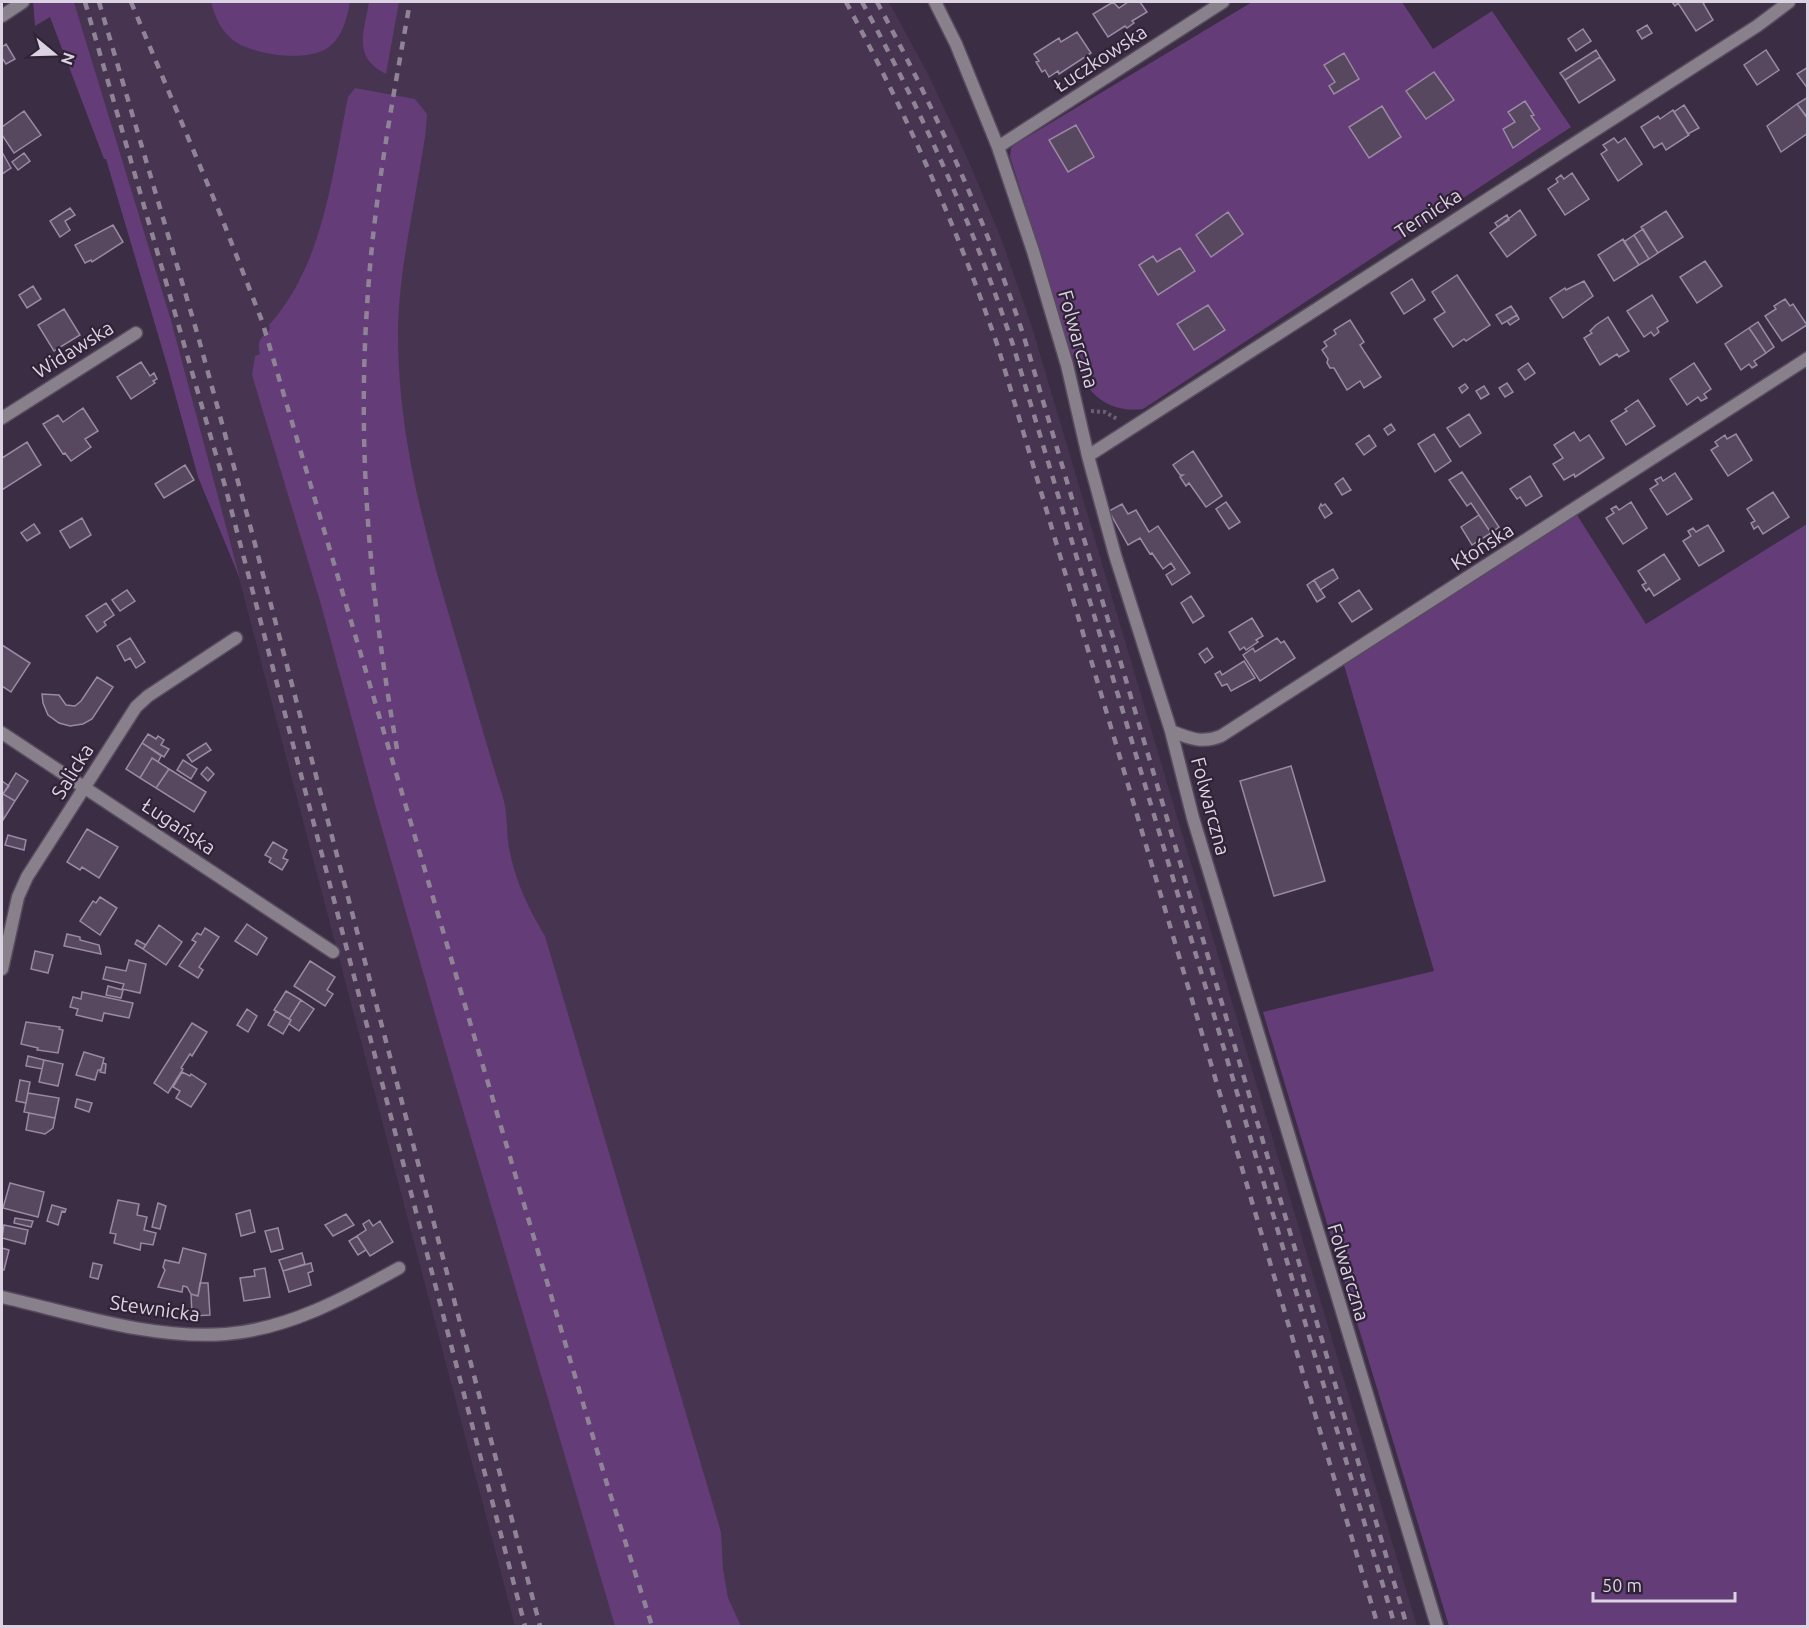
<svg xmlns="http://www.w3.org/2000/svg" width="1809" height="1628" viewBox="0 0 1809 1628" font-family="Ubuntu,sans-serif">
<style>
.built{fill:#463450}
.green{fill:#633c78}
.building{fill:#574860;stroke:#9989a3;stroke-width:1.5}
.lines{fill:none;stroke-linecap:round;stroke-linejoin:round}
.street-casing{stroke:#584b5f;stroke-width:15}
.path{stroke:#6b5f73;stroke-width:4;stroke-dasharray:3 3;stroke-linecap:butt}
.street{stroke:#88818c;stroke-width:12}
.rail{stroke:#8f8496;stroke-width:4.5;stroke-dasharray:8 8;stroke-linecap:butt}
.labels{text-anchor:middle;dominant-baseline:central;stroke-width:4.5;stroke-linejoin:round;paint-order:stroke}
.street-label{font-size:20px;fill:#dbd3e1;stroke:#302338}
</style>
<rect width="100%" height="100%" fill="#3b2d43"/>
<path class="built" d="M74,2H889L928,74L966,155L1001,238L1032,327L1417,1626H515L171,320Z"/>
<path class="green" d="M33,2H74L171,320L240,579L198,477L167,365L106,159H104L50,17L35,26Z
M211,2H350C347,18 343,36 329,47C308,63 254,55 234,41C221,31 215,17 211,2Z
M369,2H399L386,74C352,57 364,33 369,2Z
M1252,2H1402L1433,49L1492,11L1571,127L1143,409C1124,412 1105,406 1092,392C1074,372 1058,313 1050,285C1037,243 1024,200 1010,157L1011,148L1019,142Z
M355,88L415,99L427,114C426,140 420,165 416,191C408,238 398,286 398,335C398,440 427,541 457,642C472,692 486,744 502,794C508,811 506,830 509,848C515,880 528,908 545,936L721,1532L723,1569L728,1598L741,1626H615L449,1063L376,808L320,601L252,375L255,356L260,354C256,336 264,338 270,329L269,325C324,264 332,174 348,97Z
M1577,515L1646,624L1807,524V1626H1449L1263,1012L1434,971L1344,665Z"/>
<path class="building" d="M1113,2L1119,8L1128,2H1140L1147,12L1132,21L1134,23L1127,28L1125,26L1108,37L1093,14Z
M1672,2H1706L1703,3L1713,20L1696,31L1678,3L1675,6Z
M1647,25L1652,33L1642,39L1637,31Z
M1583,29L1591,41L1576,51L1568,39Z
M1077,32L1091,53L1059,74L1058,71L1049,77L1045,70L1042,72L1036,62L1039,61L1034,54L1059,38L1061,42Z
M6,44L15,59L6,64L2,58V47Z
M1596,50L1600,57L1565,80L1560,73Z
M1766,50L1779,70L1757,85L1744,65Z
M1344,53L1359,79L1334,94L1329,86L1335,82L1324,65Z
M1600,57L1615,80L1579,103L1565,80Z
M1808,67V89L1797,74Z
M1434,72L1454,100L1426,119L1406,91Z
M1808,97V118H1807L1797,104Z
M1525,101L1534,115L1531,116L1540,129L1513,148L1503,129L1515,122L1508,112Z
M1797,104L1808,118V133L1781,152L1767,126Z
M1684,105L1699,128L1688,134L1674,112Z
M1382,106L1401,137L1369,158L1349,127Z
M1673,110L1689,135L1666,150L1662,143L1654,148L1641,127L1658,116L1660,119Z
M24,111L41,135L14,153L2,135V127Z
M1076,125L1094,157L1068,172L1049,140Z
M1614,138L1618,143L1625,138L1642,164L1618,181L1601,154L1607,150L1603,145Z
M2,152L11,168L2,174Z
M24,153L30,161L18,170L12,162Z
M1572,173L1589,199L1565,215L1548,189L1558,182L1556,179L1561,175L1564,179Z
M70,208L75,215L65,221L70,230L60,237L50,221Z
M1520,210L1536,235L1507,257L1490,233Z
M1666,211L1683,237L1658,253L1641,227Z
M1228,212L1243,234L1211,257L1196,235Z
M1507,215L1509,220L1498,227L1495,223Z
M113,225L123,242L92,262L91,260L85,263L75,245Z
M1643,229L1658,253L1649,259L1634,235Z
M1634,235L1649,259L1639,265L1624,242Z
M1623,239L1639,265L1614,281L1598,255Z
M1180,248L1195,271L1158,295L1139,265L1153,256L1157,262Z
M1705,261L1722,286L1697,303L1680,277Z
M1457,275L1490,325L1466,341L1464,339L1453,347L1434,319L1445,312L1432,292Z
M1412,279L1425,300L1404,314L1391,293Z
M1584,281L1593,296L1563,318L1550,298L1565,288L1566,290Z
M33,286L41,299L27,308L19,295Z
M1652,295L1668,321L1657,328L1659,332L1654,336L1651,332L1644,337L1627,311Z
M1785,299L1790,306L1793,304L1807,325L1782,341L1765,316L1776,309L1774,306Z
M1208,305L1225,330L1194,350L1177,324Z
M1511,306L1517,315L1502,324L1496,315Z
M64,309L80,335L54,351L38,325Z
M1517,315L1519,319L1510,325L1507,321Z
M1608,317L1629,351L1619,357L1617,354L1600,365L1584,338L1592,333L1590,331L1596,325Z
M1350,320L1364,342L1360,345L1381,377L1364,388L1360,381L1347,390L1334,368H1330L1327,363L1328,359L1322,350L1327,346L1324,342L1336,334L1334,330Z
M1758,322L1774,347L1766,353L1749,328Z
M1749,328L1766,353L1754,361L1757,365L1752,368L1749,364L1741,370L1725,344Z
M141,362L150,376L154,373L157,379L153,381L155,383L131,399L117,377Z
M1528,363L1535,373L1525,380L1518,370Z
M1694,363L1711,389L1704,394L1707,398L1701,401L1698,397L1687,405L1670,379Z
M1507,383L1513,392L1505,397L1499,388Z
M1465,384L1468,388L1462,393L1459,388Z
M1484,386L1489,394L1481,399L1476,391Z
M1638,400L1655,426L1626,445L1611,421L1627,411L1625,409Z
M83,408L98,431L85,439L91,447L71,461L65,453L63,454L43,424L58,415L63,422Z
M1469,414L1481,433L1460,447L1447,428Z
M1391,424L1395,430L1388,435L1384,429Z
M1574,432L1580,441L1589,435L1604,458L1575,477L1574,474L1564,480L1553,464L1563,458L1554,445Z
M1434,434L1451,461L1435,472L1418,444Z
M1736,434L1752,460L1728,476L1711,450L1718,446L1715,442L1725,435L1727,439Z
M1369,435L1376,446L1364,455L1356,444Z
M27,442L41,465L2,490V458Z
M1193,451L1222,496L1206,507L1189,483L1186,486L1180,477L1183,475H1180L1173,465Z
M185,465L194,480L164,498L155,484Z
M1462,472L1499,527L1491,533L1471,503L1467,506L1449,480Z
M1675,473L1692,499L1667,515L1650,489L1658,484L1655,480L1661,477L1663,481Z
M1530,476L1542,496L1526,506L1520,497L1517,499L1510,489Z
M1343,478L1351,490L1342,495L1335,484Z
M1773,492L1789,517L1763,534L1758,526L1754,529L1751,523L1755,521L1747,509Z
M1226,502L1240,522L1229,529L1216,509Z
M1631,502L1647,528L1623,544L1606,518L1614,513L1611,509L1616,506L1619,510Z
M1122,504L1128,514L1136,510L1149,532L1158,526L1190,573L1172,585L1166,575L1175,569L1171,563L1163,569L1152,553L1150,554L1140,538L1128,545L1109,511Z
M1321,504L1322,506L1325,504L1332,513L1325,518L1319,508Z
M1479,515L1491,533L1472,545L1461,527Z
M82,518L91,535L70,548L60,531Z
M34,524L40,533L27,541L21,533Z
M1708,525L1724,551L1699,566L1683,541L1691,536L1688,531L1693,528L1696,532Z
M1664,554L1680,579L1654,596L1649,588L1646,591L1642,585L1646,583L1638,571Z
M1333,569L1338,578L1320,590L1314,580Z
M1314,580L1325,597L1317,602L1307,585Z
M127,590L135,601L120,611L112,600Z
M1359,590L1372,609L1352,622L1339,603Z
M1191,596L1204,616L1193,623L1181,603Z
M106,603L114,615L104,622L106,625L97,632L86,616Z
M1252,618L1263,636L1256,640L1258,642L1246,650L1244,647L1240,650L1229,632Z
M130,638L145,662L136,668L130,658L125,661L117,646Z
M1277,638L1281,643L1284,641L1295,658L1260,681L1243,655L1253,648L1255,652Z
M2,645L30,663L11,692L2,686Z
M1207,648L1213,657L1205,663L1199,654Z
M1244,661L1255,678L1231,691L1227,684L1222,686L1215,674L1220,671L1222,675Z
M97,677L113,687L92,719L83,724L70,726L59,723L48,715L43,703L42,694L59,695L66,705L75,706L81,701Z
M148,734L156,739L158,736L164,740L161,745L169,749L164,757L142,743Z
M142,743L161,756L158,762L152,758L140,778L126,769Z
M206,743L211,750L192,762L187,755Z
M152,758L169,769L156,788L140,778Z
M183,760L197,769L191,779L177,770Z
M1291,766L1325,881L1274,896L1240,781Z
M207,767L214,774L208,781L201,774Z
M169,769L206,792L194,812L156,788Z
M16,773L28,781L15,801L3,794Z
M2,781L9,786L3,794L15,801L3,820Z
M87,829L118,847L99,878L82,867L80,870L67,862Z
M8,835L26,840L24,850L5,845Z
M273,842L287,850L283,858L288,860L282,870L269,862L271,858L265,855Z
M100,897L117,908L100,935L80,921L93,901L96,903Z
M247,924L267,938L257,955L235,941Z
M159,925L182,942L166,965L143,949Z
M205,928L219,937L199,967L203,970L198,978L179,966L196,942L192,940L197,933L201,935Z
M67,934L80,937V940L99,945L101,954L64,946Z
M137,940L146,945L143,949L135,944Z
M35,951L53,955L48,973L31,969Z
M129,960L146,964L140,993L122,989L124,984L103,979L106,967L126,971Z
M310,961L335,977L327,990L333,994L325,1006L294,986Z
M108,986L123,990L121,998L106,995Z
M286,991L301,1000L289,1019L274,1010Z
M82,992L133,1003L129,1018L104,1013L102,1021L76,1015L78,1009L70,1007L73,997L81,999Z
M301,1000L314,1009L299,1031L289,1024L291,1020L289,1019Z
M247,1009L257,1016L248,1032L237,1025Z
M276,1011L291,1020L283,1034L268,1025Z
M26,1022L60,1027L59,1029L63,1030L58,1053L37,1050L38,1048L21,1044Z
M192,1023L207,1032L192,1056L190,1054L181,1068L183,1069L168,1093L154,1083Z
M84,1052L104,1058L101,1070H98L95,1080L76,1075Z
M28,1056L44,1060L42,1069L26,1066Z
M44,1060L63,1064L58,1086L39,1082Z
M103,1063L106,1064L105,1073L100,1072Z
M182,1072L190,1076L191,1074L206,1084L191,1107L176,1098L180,1091L173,1087Z
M20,1080L30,1082L26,1103L16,1101Z
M28,1093L59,1098L55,1118L24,1112Z
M77,1099L92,1103L89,1112L75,1107Z
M29,1113L55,1118L53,1128L45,1134L26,1130Z
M10,1183L44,1192L38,1217L3,1208Z
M118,1200L139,1204L137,1215L147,1217L144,1230L156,1233L153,1245L141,1243L140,1250L114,1243L116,1234L110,1233Z
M158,1203L166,1206L160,1229L152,1227Z
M52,1205L66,1209L65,1212L62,1211L58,1225L47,1221Z
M250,1210L255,1232L241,1236L236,1214Z
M346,1214L354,1225L333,1236L325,1225Z
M15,1218L33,1221L31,1227L14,1223Z
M369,1220L373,1226L380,1221L393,1242L370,1256L357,1236L366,1230L363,1224Z
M4,1225L28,1230L25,1244L2,1238Z
M278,1228L283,1249L271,1252L265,1231Z
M357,1236L366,1250L358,1255L349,1241Z
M2,1248L9,1250L4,1270H2Z
M183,1248L206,1254L198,1296L191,1294L187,1287L183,1286L182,1292L158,1287L165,1270L163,1267L165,1260L179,1263Z
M302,1253L305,1264L283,1271L279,1260Z
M93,1263L102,1265L98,1279L90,1277Z
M311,1263L313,1271L308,1273L311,1285L289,1292L283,1271Z
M265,1268L270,1297L244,1301L240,1278L255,1276L254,1270Z
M200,1283H208L210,1315L192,1316L191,1294L198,1296Z"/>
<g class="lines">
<g class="street-casing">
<path id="street" d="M935,2L956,44L998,147L1033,251L1067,365L1088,456L1115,555L1171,731L1193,818L1437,1626
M2,16L23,2
M998,147L1223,2
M2,418L136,333
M1088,456L1757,26L1789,2
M1171,731C1189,738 1202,744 1221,736L1808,358
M2,733L333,952
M2,969L18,897L27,877L136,707L148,696L236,638
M2,1297C72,1313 153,1340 226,1334C288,1329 345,1298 399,1268"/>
</g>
<path class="path" d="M1091,411L1105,412L1117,419"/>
<use href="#street" class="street"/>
<path class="rail" d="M85,2L225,486L525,1626
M99,2L198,336L251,529L540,1626
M131,2L221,216L262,321L607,1484L652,1626
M846,2C906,113 957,227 998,347L1378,1626
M862,2C922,112 973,225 1013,345L1214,1015L1395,1626
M877,2C936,111 985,219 1024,337L1407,1626
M397,749C371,602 357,456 367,307C373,204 392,103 410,2"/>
</g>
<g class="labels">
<g class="street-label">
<text transform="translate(1100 58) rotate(-33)">Łuczkowska</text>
<text transform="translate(1428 213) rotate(-33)">Ternicka</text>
<text transform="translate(1079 339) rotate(74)">Folwarczna</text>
<text transform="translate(73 349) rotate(-32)">Widawska</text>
<text transform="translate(1482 546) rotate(-33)">Kłońska</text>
<text transform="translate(72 771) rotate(-58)">Salicka</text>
<text transform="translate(1211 806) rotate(75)">Folwarczna</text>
<text transform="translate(179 826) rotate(34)">Ługańska</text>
<text transform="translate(1349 1272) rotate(73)">Folwarczna</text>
<text transform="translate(155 1308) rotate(8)">Stewnicka</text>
</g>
</g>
<rect width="1809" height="1628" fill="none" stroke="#dbd3e1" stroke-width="6"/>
<g transform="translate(54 54) rotate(109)" stroke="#302338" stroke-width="4.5" paint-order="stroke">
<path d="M0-4.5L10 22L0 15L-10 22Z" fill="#dbd3e1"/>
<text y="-9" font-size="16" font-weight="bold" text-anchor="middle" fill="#dbd3e1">N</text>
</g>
<path d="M1593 1592v9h142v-9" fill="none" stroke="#dbd3e1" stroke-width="3"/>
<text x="1602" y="1592" font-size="18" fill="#dbd3e1" stroke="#302338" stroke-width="4.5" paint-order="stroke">50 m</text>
</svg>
